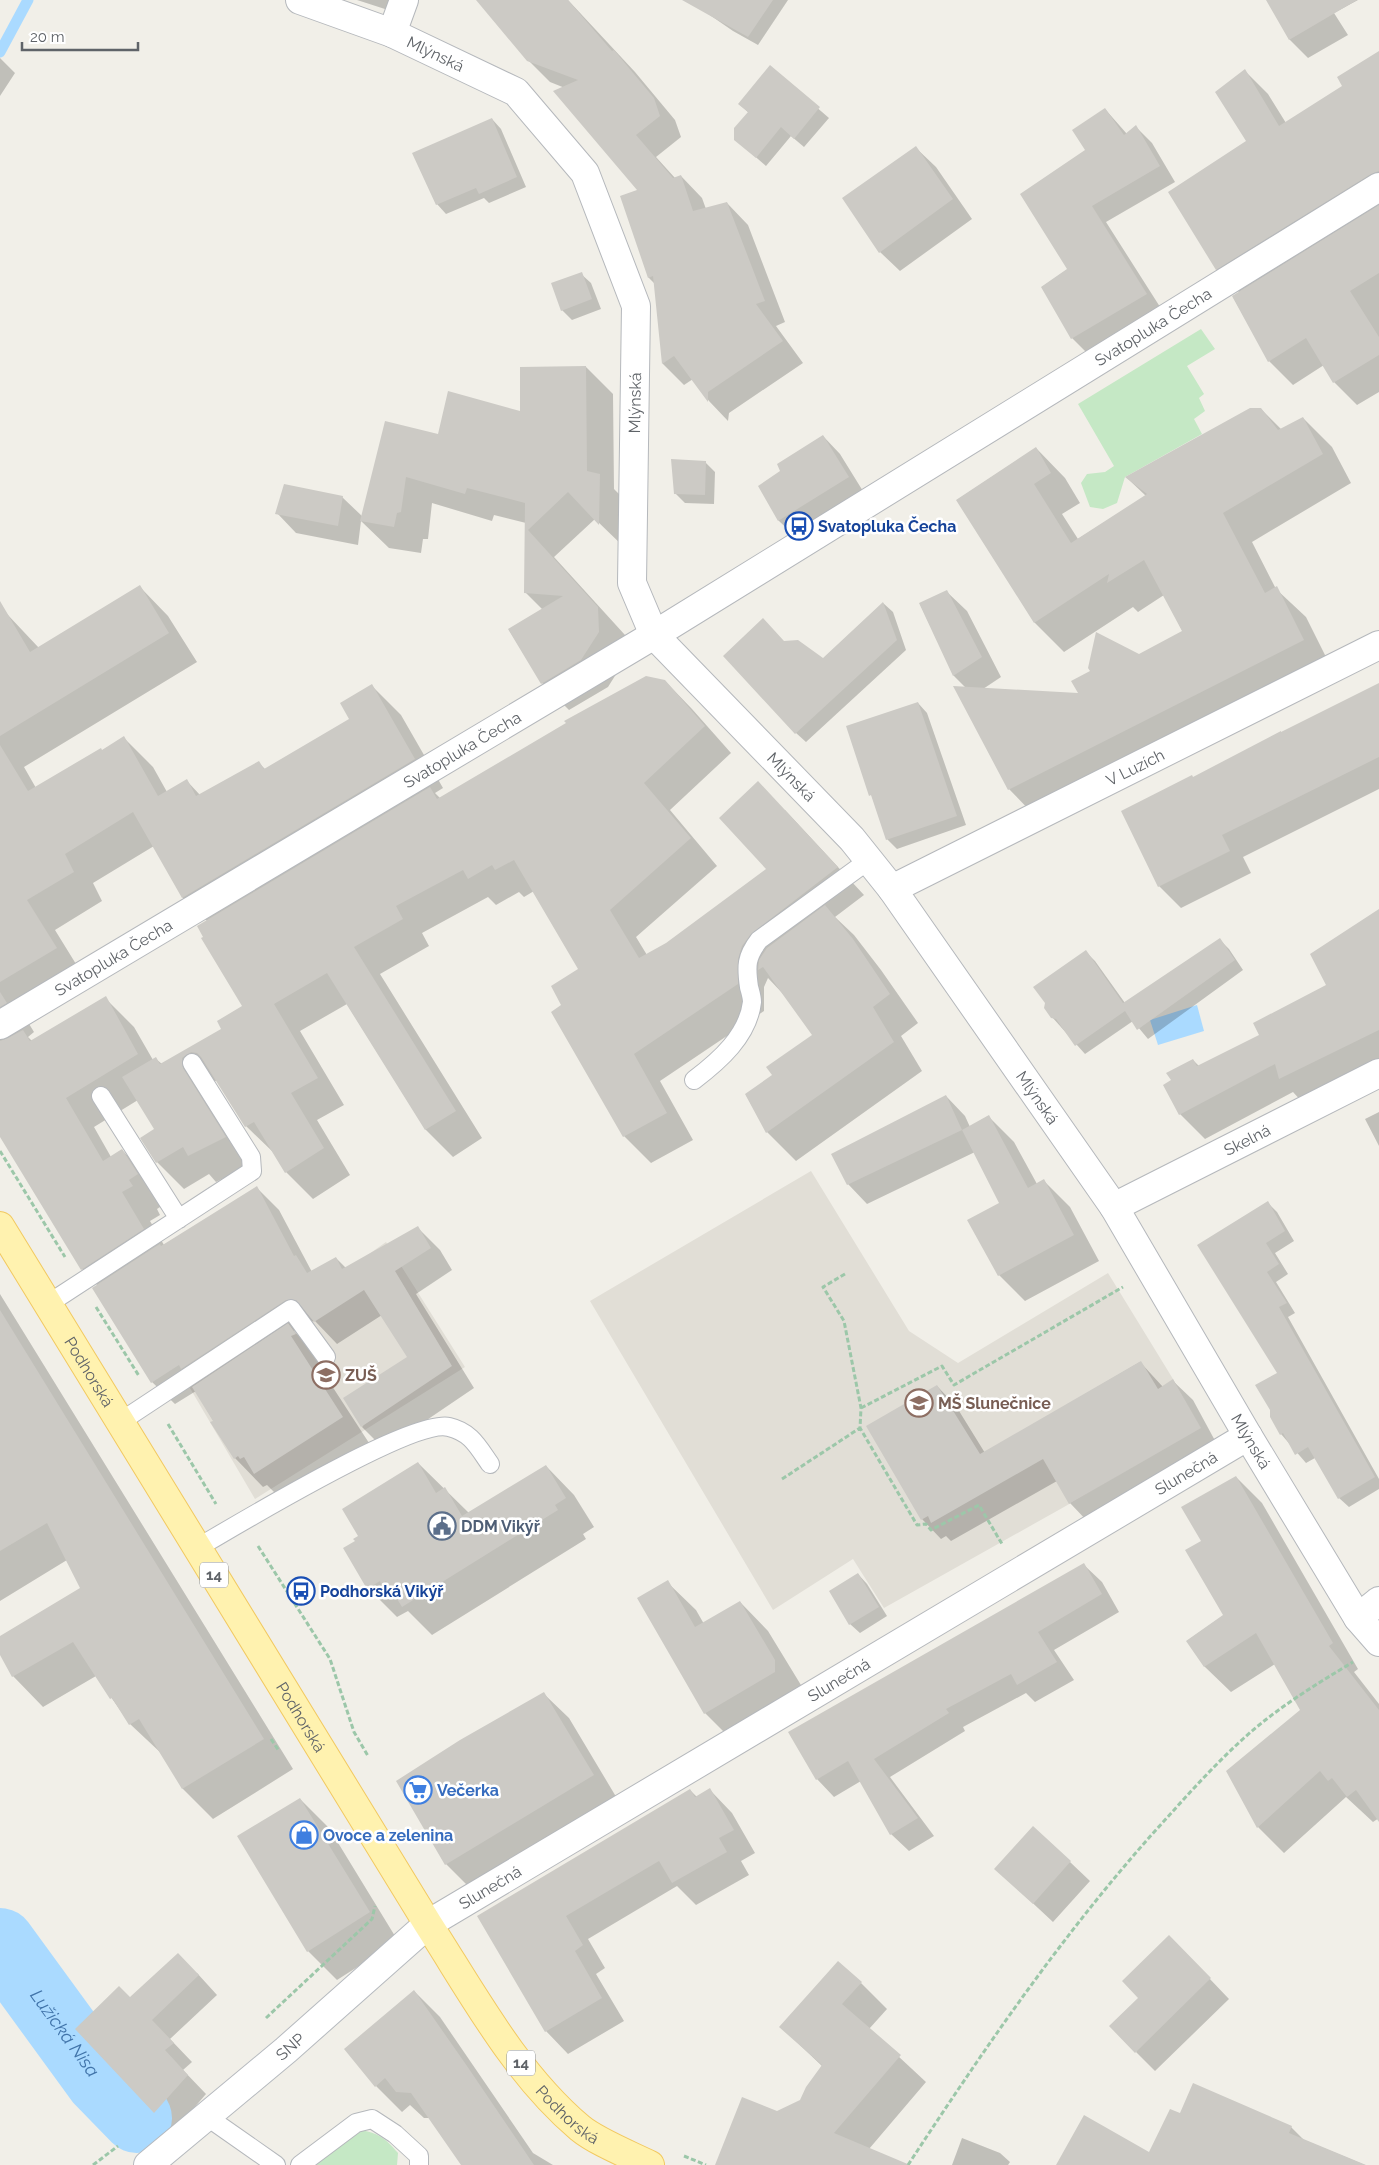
<svg xmlns="http://www.w3.org/2000/svg" width="1379" height="2165" viewBox="0 0 1379 2165" font-family="Raleway,sans-serif">
<style>
.education{fill:#e1ded6}
.green{fill:#c5e8c5}
.water{fill:#aadaff}
.shadow{fill:#0003;fill-rule:evenodd}
.lines{fill:none;stroke-linecap:round;stroke-linejoin:round}
.stream{stroke:#aadaff;stroke-width:11}
.river{stroke:#aadaff;stroke-width:70}
.building{fill:#cccac5}
.lane-casing{stroke:#b5b8bc;stroke-width:20}
.street-casing{stroke:#b5b8bc;stroke-width:30}
.secondary-casing{stroke:#b6babf;stroke-width:30}
.primary-casing{stroke:#f2c960;stroke-width:30}
.path{stroke:#9cc7a9;stroke-width:3;stroke-dasharray:5 2.5;stroke-linecap:butt}
.lane{stroke:#fff;stroke-width:18}
.street{stroke:#fff;stroke-width:28}
.secondary{stroke:#fff;stroke-width:28}
.primary{stroke:#fff2af;stroke-width:28}
.labels{text-anchor:middle;dominant-baseline:central;stroke-width:5;stroke-linejoin:round;paint-order:stroke}
.shield{fill:#fff;stroke:#8f9295;stroke-width:1}
.shield-label{font-size:15px;font-weight:bold;fill:#5f6368}
.street-label{font-size:16px;fill:#5f6368;stroke:#fff}
.transit-label{font-size:16px;font-weight:bold;fill:#164399;stroke:#fff;text-anchor:start}
.education-label{font-size:16px;font-weight:bold;fill:#785e54;stroke:#fff;text-anchor:start}
.service-label{font-size:16px;font-weight:bold;fill:#4e5e75;stroke:#fff;text-anchor:start}
.shop-label{font-size:16px;font-weight:bold;fill:#366cbe;stroke:#fff;text-anchor:start}
.water-label{font-size:18px;font-style:italic;fill:#4174aa;stroke:#fff}
</style>
<rect width="100%" height="100%" fill="#f1efe8"/>
<path class="education" d="M811,1171L909,1331L958,1363L1108,1273L1173,1379L1200,1427L1064,1507L884,1608L853,1559L773,1610L590,1301Z
M386,1242L465,1367L255,1499L187,1383Z"/>
<path class="green" d="M1201,329L1215,349L1187,366L1204,394L1199,398L1205,411L1194,419L1202,434L1125,477L1117,503L1103,509L1090,507L1081,483L1087,474L1105,472L1114,466L1078,404Z
M359,2130C378,2132 386,2139 398,2153L397,2165H316L347,2138Z"/>
<path class="water" d="M1197,1005L1204,1031L1158,1045L1150,1020Z"/>
<path class="shadow" d="M357,0H407L388,10Z
M478,0H568L635,72L675,120L681,137L656,157L675,178L681,176L702,198L706,209L727,203L748,225L785,322L776,326L803,363L729,413L728,421L709,401L693,379L684,385L663,364L655,284L649,278L622,196L639,190L565,88L550,82L528,60Z
M688,0H788L758,45L733,31Z
M1267,0H1358L1334,13L1348,35L1308,58L1290,40Z
M1379,52V392L1357,405L1334,382L1324,365L1293,385L1269,361L1233,297L1240,293L1216,269L1247,141L1245,71L1268,94L1286,123L1344,86Z
M0,58L15,73L0,96Z
M770,67L829,118L804,147L791,136L766,166L736,140L749,113L739,104Z
M1105,109L1127,134L1136,127L1152,143L1175,182L1106,222L1162,310L1088,354L1072,338L1042,287L1068,269L1086,150Z
M492,119L501,129L526,187L489,203L484,198L446,214L437,204Z
M916,148L936,167L972,219L900,271L880,252Z
M581,274L591,283L601,309L572,320L562,310Z
M586,367L613,394L614,489L627,502L626,549L595,519L554,557L625,635V660L608,687L569,710L542,683L509,630L543,610L525,592L526,523L494,515L492,521L432,503L428,539H423L421,553L389,548L361,521L358,545L296,533L277,513L342,497L363,517L439,436L521,413Z
M1261,409L1282,430L1303,418L1332,447L1351,483L1252,542L1276,589L1306,617L1332,669L1038,819L1009,789L966,688L954,676L920,604L947,592L967,611L1001,677L983,689L1080,694L1139,655L1183,632L1164,595L1138,612L1133,607L1064,652L1035,623L957,500L1036,448L1065,478L1080,503L1062,514L1078,539L1146,496L1127,478Z
M823,436L840,454L866,496L797,538L779,521L760,486L782,472Z
M705,462L715,472L714,504L685,503L675,493Z
M140,587L168,616L197,662L24,767L36,788L124,738L153,767L167,792L187,781L200,795L259,763L266,770L351,719L372,686L401,715L443,788L435,793L441,799L665,681L692,709L731,753L670,810L717,866L636,937L647,955L667,944L768,869L785,810L864,895L835,917L854,935L881,970L918,1023L901,1036L922,1071L796,1161L767,1132L746,1095L774,1075L814,1035L785,996L768,978L764,987V1011L660,1081L693,1140L651,1163L624,1136L563,1006L580,970L534,891L524,897L519,892L496,905L488,897L422,933L429,946L380,974L482,1138L453,1157L426,1130L347,1004L300,1031L344,1105L317,1120L350,1175L313,1199L286,1172L274,1153L246,1126L217,1080L209,1085L252,1164L216,1182L209,1174L184,1189L157,1162L156,1130L138,1100L94,1127L111,1157L122,1150L150,1179L166,1203L157,1209L160,1215L150,1221L164,1245L257,1188L279,1210L312,1272L336,1258L346,1268L418,1228L440,1250L452,1270L416,1294L474,1388L384,1449L362,1427L409,1358L382,1315L337,1344L315,1321L308,1322L294,1331L324,1363L319,1366L371,1446L284,1502L267,1485L263,1487L235,1458L196,1391L175,1404L152,1382L94,1288L98,1286L82,1269L0,1132V619L7,614L39,648ZM154,846L183,898L207,921L244,1007L223,1029L162,1064L156,1059L153,1060L134,1027L105,998L32,1041L28,1037L34,1032L23,1014L84,977L55,930L102,901L93,883Z
M883,603L893,612L906,650L806,742L796,733L785,643L823,659Z
M1379,686V789L1243,857L1251,873L1181,908L1159,886L1194,778Z
M918,703L927,713L966,825L897,849L887,839L848,727Z
M1379,911V1067L1304,1104L1293,1092L1205,1139L1180,1114L1173,1081L1193,1060L1199,1066L1261,1035L1328,986Z
M1220,940L1229,949L1243,970L1148,1039L1133,1021L1085,1054L1052,1017L1086,952L1095,961L1125,1003Z
M946,1096L965,1116L970,1127L988,1116L1014,1142L1037,1184L1044,1181L1070,1207L1099,1261L1025,1301L999,1275L1001,1204L975,1152L867,1204L848,1184Z
M1379,1112V1146L1365,1119Z
M1268,1203L1277,1212L1294,1241L1275,1253L1288,1274L1276,1282L1295,1313L1288,1317L1379,1479V1489L1349,1507L1339,1498L1315,1458L1306,1463L1281,1434L1279,1373L1199,1245Z
M0,1294L293,1769L213,1819L183,1789L162,1754L130,1724L96,1676L43,1707L13,1676L0,1652V1638L82,1588L67,1560L0,1601Z
M1140,1362L1163,1387L1173,1381L1193,1400L1219,1448L1089,1523L1070,1503L1057,1481L951,1541L946,1536L941,1539L922,1519L937,1386L956,1406L985,1453Z
M418,1463L469,1513L546,1466L574,1495L594,1527L583,1534L586,1539L432,1635L408,1611L397,1617L368,1588L357,1541Z
M1236,1477L1262,1503L1358,1669L1354,1672L1379,1704V1818L1373,1822L1346,1797L1284,1853L1258,1827L1228,1771L1302,1711L1275,1664L1231,1692L1205,1667L1187,1641L1224,1615L1203,1542Z
M1084,1565L1102,1582L1119,1612L1054,1650L1074,1680L1035,1702L1026,1693L963,1727L965,1731L890,1777L934,1836L909,1851L891,1834L861,1781L834,1797L817,1779Z
M858,1574L867,1584L887,1616L860,1633L850,1624Z
M667,1582L696,1610L704,1624L740,1602L768,1631L804,1690L734,1742L705,1713L639,1598Z
M544,1694L569,1718L618,1800L471,1889L446,1864Z
M690,1790L697,1797L710,1790L732,1813L755,1853L741,1861L749,1875L696,1905L677,1886L588,1939L605,1968L596,1974L624,2021L568,2054L546,2031L479,1917Z
M300,1799L329,1828L398,1941L337,1980L308,1951Z
M1070,1862L1090,1881L1053,1922L996,1869Z
M1188,1956L1229,1999L1155,2071L1136,2052Z
M197,1973L217,1995L170,2039L192,2062L183,2070L206,2094L174,2131L77,2029L130,1999Z
M861,1983L887,2009L869,2029L926,2082L869,2149L889,2165H725L777,2112L801,2101L823,2067L781,2027Z
M414,1991L440,2017L533,2153L553,2165H463L430,2118H424L410,2105L402,2112L376,2086Z
M1180,2114L1291,2127L1304,2140L1365,2165H1058L1149,2154Z
M962,2138L1000,2153L1010,2162L1008,2165H952Z"/>
<g class="lines">
<path class="stream" d="M0,52L28,0"/>
<path class="river" id="s1" d="M0,1943L100,2080L137,2118"/>
</g>
<path class="building" d="M476,0H568L612,51L614,50L654,98L660,116L636,135L673,178L681,175L693,211L727,202L765,301L756,304L783,341L708,392V402L674,356L662,364L653,276L648,278L620,196L637,190L553,91L578,80L527,61Z
M682,0H773L748,37Z
M1266,0H1357L1289,40Z
M1379,51V171L1371,174L1216,270L1168,192L1246,141L1215,92L1245,69L1279,126L1342,86L1337,77Z
M770,65L820,107L794,139L781,127L756,158L734,140V128L748,112L738,104Z
M1105,108L1124,135L1136,125L1160,166L1092,206L1147,294L1071,339L1041,287L1067,269L1020,194L1085,150L1072,130Z
M492,118L517,177L479,194L476,188L436,205L412,153Z
M916,146L953,199L879,253L842,198Z
M1379,205V273L1350,291L1379,337V355L1333,383L1306,338L1268,362L1232,296Z
M582,272L592,299L561,311L551,283Z
M586,366L587,471L600,474L599,525L568,492L528,530L598,607L599,632L581,660L541,684L508,629L563,596L524,593L525,503L467,488L465,494L406,477L401,512L397,513L394,527L360,521L385,421L438,434L448,391L520,411V367Z
M1250,408H1261L1278,430L1303,417L1323,454L1223,513L1265,593L1277,586L1304,640L1008,790L953,686L1078,693L1071,681L1090,671L1088,668L1096,632L1139,654L1182,631L1144,560L1107,583L1109,574L1034,623L956,500L1036,447L1051,473L1034,484L1071,543L1147,494L1125,477Z
M823,435L849,477L778,521L758,486L780,471L777,464Z
M671,459L706,461L705,495L674,494Z
M284,484L343,496L338,526L275,514Z
M140,585L169,633L0,736V601L30,652Z
M947,590L982,657L953,676L919,603Z
M883,602L897,640L795,734L723,656L763,618L784,641L798,640L823,658Z
M646,676L665,680L705,726L644,783L691,838L610,910L639,958L666,943L766,869L719,818L758,781L838,867L751,934L742,946L738,959V984L634,1054L667,1113L623,1137L551,1012L561,1005L551,986L578,969L514,860L495,870L492,865L468,879L463,870L396,906L403,919L354,947L456,1111L425,1130L327,973L274,1004L318,1078L291,1093L324,1148L285,1173L254,1122L245,1127L201,1057L197,1053L191,1052L182,1058L183,1068L226,1137L188,1156L183,1147L156,1163L140,1138L154,1129L122,1077L156,1057L160,1064L221,1029L217,1021L242,1006L201,938L203,937L197,926L430,787L437,799L566,723L564,721Z
M1379,683V757L1222,835L1230,851L1158,887L1121,811L1192,775L1193,777L1281,731V732Z
M372,684L415,759L182,898L133,812L65,854L74,872L27,900L57,948L0,982V745L28,791L101,748L102,750L124,736L158,796L187,779L196,796L259,761L264,769L349,719L340,703Z
M918,702L957,816L886,840L871,795L869,796L846,726Z
M825,905L853,939L890,994L873,1007L894,1042L766,1133L745,1094L772,1075L766,1067L812,1035L763,967L758,970L759,960L767,948Z
M1379,909V1030L1279,1079L1275,1064L1179,1115L1163,1085L1171,1080L1166,1073L1193,1059L1197,1066L1259,1035L1253,1023L1326,985L1310,954Z
M1220,938L1235,960L1137,1030L1125,1011L1075,1046L1056,1019L1051,1018L1044,1008L1045,1003L1033,987L1086,950L1123,1003Z
M0,992L7,1003L0,1007Z
M106,996L138,1054L66,1098L103,1161L122,1149L138,1174L129,1180L133,1186L122,1192L144,1229L81,1270L0,1137V1041L8,1038L23,1030L30,1041Z
M946,1095L962,1130L847,1185L831,1154Z
M989,1115L1028,1188L1044,1179L1074,1235L998,1276L967,1220L999,1203L962,1130Z
M257,1186L294,1256L296,1255L307,1273L336,1257L342,1269L418,1226L431,1248L395,1271L452,1366L361,1427L343,1398L407,1357L364,1290L314,1322L296,1300H286L181,1369L179,1365L151,1383L92,1288L155,1247L160,1244L161,1246Z
M1268,1201L1285,1231L1266,1243L1279,1264L1267,1272L1287,1303L1279,1307L1375,1477L1338,1499L1308,1447L1295,1455L1283,1433L1280,1435L1270,1417V1410L1255,1385L1277,1373L1197,1245Z
M0,1310L264,1739L182,1789L139,1719L129,1725L112,1698L110,1699L73,1642L12,1677L0,1655V1636L80,1588L47,1523L0,1551Z
M288,1323L296,1334L291,1336L343,1417L254,1474L244,1457L240,1459L238,1456L234,1459L210,1422L213,1421L192,1387Z
M1141,1361L1158,1389L1173,1379L1201,1428L1069,1504L1043,1459L931,1523L928,1516L921,1520L866,1426L937,1385L980,1454Z
M418,1462L436,1493L445,1487L462,1516L546,1465L566,1498L555,1505L558,1510L402,1607L386,1581L381,1584L380,1581L367,1589L343,1548L355,1541L353,1539L358,1536L342,1509Z
M1236,1476L1333,1643L1329,1646L1379,1710V1822L1356,1790L1347,1797L1332,1778L1328,1781L1320,1771L1257,1828L1226,1771L1300,1710L1256,1633L1204,1667L1186,1641L1223,1615L1185,1550L1201,1541L1181,1507Z
M1084,1563L1102,1594L1038,1632L1057,1662L1017,1685L1011,1674L946,1709L949,1713L874,1759L918,1818L890,1835L848,1761L816,1780L788,1732Z
M858,1573L879,1607L849,1625L829,1591Z
M668,1580L695,1627L740,1601L775,1660V1672L704,1714L637,1598Z
M544,1692L594,1775L445,1865L396,1781L460,1740Z
M710,1788L734,1830L719,1838L727,1852L672,1883L659,1861L566,1916L583,1945L575,1951L602,1998L545,2032L477,1916L690,1789L695,1797Z
M300,1798L370,1912L307,1952L237,1836Z
M1033,1826L1071,1861L1033,1904L994,1869Z
M1169,1935L1211,1978L1135,2053L1109,2026L1138,1998L1122,1981Z
M178,1953L199,1975L152,2020L174,2043L165,2050L188,2075L154,2113L75,2029L119,1986L130,1997Z
M838,1961L862,1982L842,2004L901,2055L834,2133L910,2165H715L742,2097L777,2111L800,2100L806,2087L822,2065L779,2027Z
M414,1990L467,2066L534,2165H461L411,2093L396,2092L385,2078L375,2087L344,2049Z
M1193,2083L1292,2126L1289,2133L1366,2165H1056L1084,2115L1149,2152L1170,2109L1180,2113Z"/>
<g class="lines">
<g class="lane-casing">
<path id="lane" d="M694,1080C719,1061 748,1036 752,1002C752,997 750,991 749,987C746,966 746,957 759,940L869,860
M101,1096L179,1219
M48,1304L252,1171L251,1157L192,1063
M120,1422L291,1309L326,1357
M197,1548C237,1525 413,1418 449,1427C471,1432 478,1447 490,1464
M206,2116L276,2165
M300,2165L356,2123L372,2119L395,2134L419,2156V2165"/>
</g>
<g class="street-casing">
<g id="street">
<path id="s2" d="M300,0L392,33L516,92L585,173L636,306L632,583L654,635L852,839L892,889L1114,1207L1248,1436L1358,1618L1379,1642"/>
<path d="M392,33L404,0"/>
<path id="s3" d="M892,889L1379,645"/>
<path id="s4" d="M0,1025L654,635L1379,187"/>
<path id="s5" d="M1114,1207L1379,1073"/>
<path d="M1358,1618L1379,1601"/>
<path id="s6" d="M428,1924L1248,1436"/>
</g>
</g>
<g class="secondary-casing">
<g id="secondary">
<path id="s7" d="M148,2165L286,2050L428,1924"/>
</g>
</g>
<g class="primary-casing">
<g id="primary">
<path id="s8" d="M0,1226L428,1924C473,1994 515,2073 580,2128C597,2142 630,2155 650,2165"/>
</g>
</g>
<path class="path" d="M0,1151L65,1257
M845,1274L823,1287L844,1321L861,1408L860,1428L917,1525L926,1524L931,1530L979,1505L1002,1544
M96,1307L139,1376
M861,1408L942,1366L954,1385L1123,1287
M168,1424L216,1504
M782,1479L860,1428
M258,1546L330,1659L354,1732L368,1756
M271,1739L279,1751
M266,2018L372,1919L375,1906
M684,2156L706,2165
M93,2165L118,2146
M908,2165C984,2049 1062,1935 1155,1831C1184,1799 1212,1767 1244,1738C1277,1708 1315,1685 1353,1662"/>
<use href="#lane" class="lane"/>
<use href="#street" class="street"/>
<use href="#secondary" class="secondary"/>
<use href="#primary" class="primary"/>
</g>
<defs>
<g id="bus-ring" transform="scale(1.4375)"><circle r="9.5" fill="#fff" stroke="#1a4fb4" stroke-width="1.5"/><path d="M-5-6H5V4H4V6H2V4H-2V6H-4V4H-5ZM-3.5-4V0h7V-4ZM-3.5 1.2v1.5H-2V1.2ZM2 1.2v1.5H3.5V1.2Z" fill="#1a4fb4"/></g>
<g id="school-ring" transform="scale(1.4375)"><circle r="9.5" fill="#fff" stroke="#8d6e63" stroke-width="1.5"/><path d="M0-5L7-2L0 1L-7-2ZM-4 1L0 2.5L4 1V4Q0 6-4 4Z" fill="#8d6e63"/></g>
<g id="civic-ring" transform="scale(1.4375)"><circle r="9.5" fill="#fff" stroke="#5c6f8a" stroke-width="1.5"/><path d="M-.6-6.5H3V-4.5H.6V-3L4-1V1h2V6H-6V1h2V-1L-.6-3ZM-1.2 2.5V6h2.4V2.5Z" fill="#5c6f8a"/></g>
<g id="supermarket-ring" transform="scale(1.4375)"><circle r="9.5" fill="#fff" stroke="#3f7fe0" stroke-width="1.5"/><path d="M-6-5.5h2.5l.6 2H6L4.5 2H-2.5L-4.4-4H-6ZM-1.5 3.2a1.3 1.3 0 1 0 .1 0ZM3 3.2a1.3 1.3 0 1 0 .1 0Z" fill="#3f7fe0"/></g>
<g id="shop-ring" transform="scale(1.4375)"><circle r="9.5" fill="#fff" stroke="#3f7fe0" stroke-width="1.5"/><path d="M-5-2.5h2.3a2.7 3.5 0 0 1 5.4 0H5L5.5 6h-11ZM-1.5-2.5h3a1.5 2.3 0 0 0-3 0Z" fill="#3f7fe0"/></g>
</defs>
<g fill-rule="evenodd">
<use href="#bus-ring" x="799" y="526"/>
<use href="#school-ring" x="326" y="1375"/>
<use href="#school-ring" x="919" y="1403"/>
<use href="#civic-ring" x="442" y="1526"/>
<use href="#bus-ring" x="301" y="1591"/>
<use href="#supermarket-ring" x="418" y="1790"/>
<use href="#shop-ring" x="304" y="1835"/>
</g>
<g class="labels">
<g class="shield">
<rect x="200" y="1562.5" width="28" height="25" rx="4"/>
<rect x="507" y="2050.5" width="28" height="25" rx="4"/>
</g>
<g class="shield-label">
<text x="214" y="1575">14</text>
<text x="521" y="2063">14</text>
</g>
<g class="street-label">
<text stroke="none"><textPath href="#s2" startOffset="146">Mlýnská</textPath></text>
<text stroke="none"><textPath href="#s4" startOffset="1348">Svatopluka Čecha</textPath></text>
<text transform="translate(635 403) rotate(-89)">Mlýnská</text>
<text stroke="none"><textPath href="#s4" startOffset="538">Svatopluka Čecha</textPath></text>
<text stroke="none"><textPath href="#s3" startOffset="272">V Luzích</textPath></text>
<text stroke="none"><textPath href="#s2" startOffset="1015">Mlýnská</textPath></text>
<text stroke="none"><textPath href="#s4" startOffset="132">Svatopluka Čecha</textPath></text>
<text stroke="none"><textPath href="#s2" startOffset="1420">Mlýnská</textPath></text>
<text stroke="none"><textPath href="#s5" startOffset="149">Skelná</textPath></text>
<text stroke="none"><textPath href="#s8" startOffset="171">Podhorská</textPath></text>
<text stroke="none"><textPath href="#s2" startOffset="1825">Mlýnská</textPath></text>
<text stroke="none"><textPath href="#s6" startOffset="882">Slunečná</textPath></text>
<text stroke="none"><textPath href="#s6" startOffset="478">Slunečná</textPath></text>
<text stroke="none"><textPath href="#s8" startOffset="576">Podhorská</textPath></text>
<text stroke="none"><textPath href="#s6" startOffset="72">Slunečná</textPath></text>
<text stroke="none"><textPath href="#s7" startOffset="185">SNP</textPath></text>
<text stroke="none"><textPath href="#s8" startOffset="1056">Podhorská</textPath></text>
</g>
<g class="transit-label">
<text x="818" y="526">Svatopluka Čecha</text>
<text x="320" y="1591">Podhorská Vikýř</text>
</g>
<g class="education-label">
<text x="345" y="1375">ZUŠ</text>
<text x="938" y="1403">MŠ Slunečnice</text>
</g>
<g class="service-label">
<text x="461" y="1526">DDM Vikýř</text>
</g>
<g class="shop-label">
<text x="437" y="1790">Večerka</text>
<text x="323" y="1835">Ovoce a zelenina</text>
</g>
<g class="water-label">
<text stroke="none"><textPath href="#s1" startOffset="111">Lužická Nisa</textPath></text>
</g>
</g>
<path d="M22 42v8h116v-8" fill="none" stroke="#5f6368" stroke-width="2.5"/>
<text x="30" y="42" font-size="15" fill="#5f6368" stroke="#ffffff" stroke-width="4" paint-order="stroke">20 m</text>
</svg>
